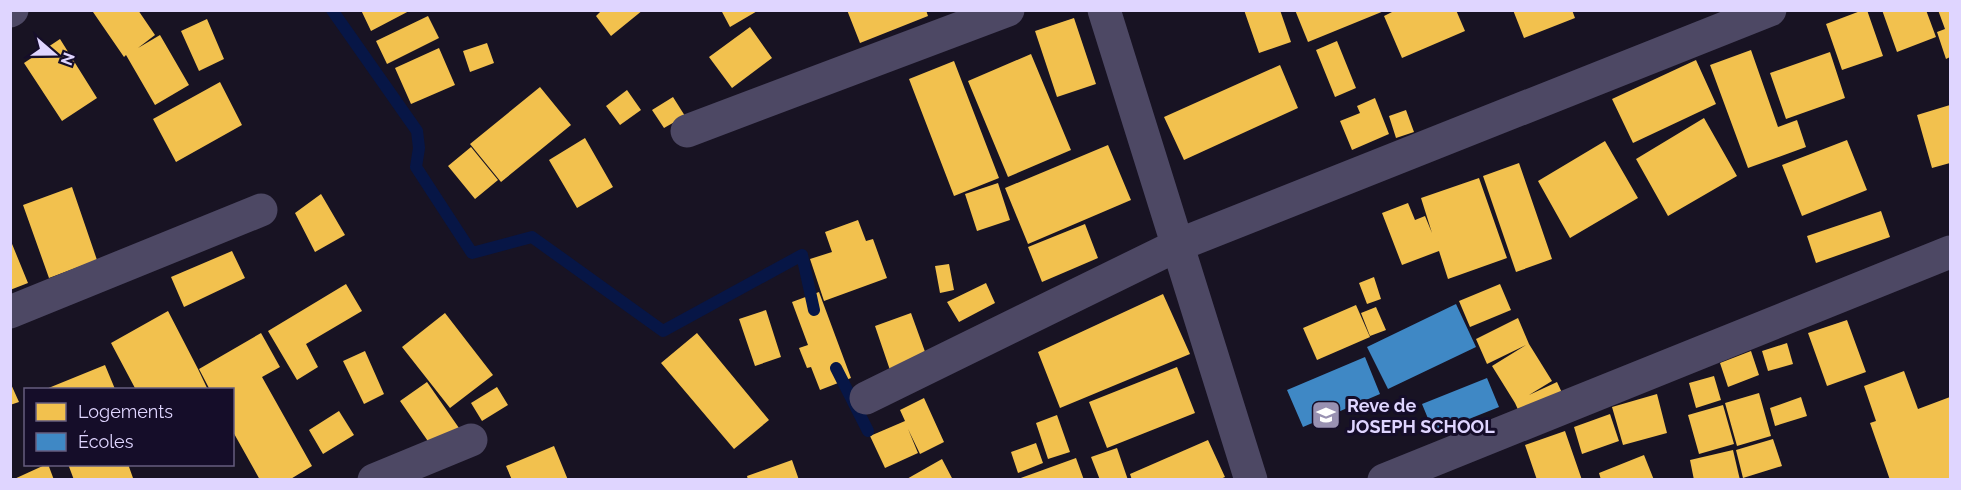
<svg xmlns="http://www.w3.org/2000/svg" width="1961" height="490" viewBox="0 0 1961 490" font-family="Raleway,sans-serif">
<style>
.homes{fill:#f2c14e}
.schools{fill:#3f88c5}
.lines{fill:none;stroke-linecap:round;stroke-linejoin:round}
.stream{stroke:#071646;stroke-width:12}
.minor{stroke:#4d4864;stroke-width:33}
.labels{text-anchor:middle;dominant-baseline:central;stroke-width:6;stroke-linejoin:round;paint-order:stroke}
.poi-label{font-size:18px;font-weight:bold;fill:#dfd5ff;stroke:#150d29;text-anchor:start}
</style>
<rect width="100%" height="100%" fill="#181323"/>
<path class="homes" d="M95,10H138L155,35L138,48L160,35L189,85L155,105L126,55L124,57L93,12Z
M361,10H411L371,31Z
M602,10H643L611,36L596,16Z
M721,10H759L730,27Z
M847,10H926L928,16L860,43Z
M1244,10H1280L1291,42L1259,53Z
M1295,10H1384V11L1308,42Z
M1396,10H1456L1465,31L1402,58L1384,16Z
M1513,10H1572L1575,18L1524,38Z
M1863,10H1867L1883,56L1842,70L1826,24Z
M1882,10H1926L1936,37L1897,52Z
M1938,10H1950V57L1946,59L1937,32L1945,29Z
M428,16L439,38L387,64L376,41Z
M1074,18L1096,84L1057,97L1035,31Z
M207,19L224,59L199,71L181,31Z
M750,27L772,58L732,88L709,57Z
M60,39L97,98L62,121L24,63Z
M1337,41L1356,88L1335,97L1316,50Z
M487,43L494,63L470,72L463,51Z
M439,48L455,85L411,104L395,68Z
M1751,50L1778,127L1797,120L1806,147L1748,168L1710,65Z
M1830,52L1845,98L1786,119L1770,73Z
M1031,54L1071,150L1008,177L968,81Z
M1696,60L1716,104L1633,143L1612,99Z
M954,61L999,178L954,196L909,79Z
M1280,65L1298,108L1184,160L1164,117Z
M220,82L242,125L176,162L153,119Z
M540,87L571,125L501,182L470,144Z
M627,90L641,110L620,125L606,106Z
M673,97L685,116L664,128L652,110Z
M1375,98L1389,134L1352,150L1340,121L1360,113L1357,106Z
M1950,105V163L1932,168L1917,115Z
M1406,110L1414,132L1396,138L1389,116Z
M1704,118L1737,176L1668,216L1636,159Z
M585,138L613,187L577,208L549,160Z
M1847,140L1867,190L1802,216L1782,165Z
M1605,141L1638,198L1570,238L1538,181Z
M1108,145L1131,200L1028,244L1005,188Z
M471,147L498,180L475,199L448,166Z
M1519,163L1552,259L1516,272L1483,176Z
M1479,178L1507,258L1448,279L1439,251L1402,265L1382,213L1408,203L1415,220L1425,216L1432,233L1421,198Z
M998,183L1010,220L977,231L965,194Z
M72,187L97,260L49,278L23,205Z
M321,194L345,235L315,252L295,213Z
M1881,211L1890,237L1816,263L1807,236Z
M858,220L866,241L873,239L887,278L824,301L810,259L832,252L825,232Z
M1085,224L1098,258L1042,282L1028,247Z
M10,239L28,283L10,290Z
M232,251L245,278L184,307L171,277Z
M949,264L954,290L940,293L935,266Z
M1374,277L1381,299L1367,304L1359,283Z
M986,283L995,303L959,322L947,302Z
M346,284L362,311L306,344L318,367L297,380L268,331Z
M1500,284L1511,310L1470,327L1459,301Z
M819,292L851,378L820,390L811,367L807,368L799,348L808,345L792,302Z
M1163,294L1190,354L1060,408L1038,352Z
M1356,305L1370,337L1317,360L1303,328Z
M1376,307L1386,330L1370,336L1361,313Z
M766,310L781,357L755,366L739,319Z
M168,311L198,369L208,390H136L111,343Z
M445,313L493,375L450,408L402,347Z
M911,313L928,360L891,373L875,326Z
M1518,318L1529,344L1552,381L1529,395L1557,382L1569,408L1526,427L1515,403L1492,366L1526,345L1487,364L1476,339Z
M1847,320L1866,372L1827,386L1808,333Z
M261,333L280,367L262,377L312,466L289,480H260L232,430V390H210L199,369Z
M697,333L769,420L734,449L661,363Z
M1787,343L1793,364L1768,371L1762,351Z
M365,351L384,394L364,404L343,361Z
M1751,351L1759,375L1728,387L1720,363Z
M105,365L115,389H46Z
M1177,367L1195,413L1107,448L1089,402Z
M1904,371L1918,409L1950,397V480H1890L1870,423L1876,421L1864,386Z
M1714,376L1721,400L1696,408L1689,383Z
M10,382L19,402L10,405Z
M427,382L459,428L432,447L400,401Z
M497,387L508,405L482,421L471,403Z
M1759,393L1771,436L1737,446L1725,403Z
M1657,394L1667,433L1623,445L1612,407Z
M1801,397L1807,416L1775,426L1770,408Z
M924,398L944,442L920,454L908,429L918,453L885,468L870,436L905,421L900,410Z
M1723,405L1734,444L1699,454L1688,415Z
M339,411L354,435L323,454L309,430Z
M1610,414L1619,441L1582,454L1574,427Z
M1057,415L1070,452L1048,459L1036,423Z
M1565,431L1582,480H1537L1525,445Z
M1773,439L1782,466L1743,478L1736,450Z
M1208,440L1225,477L1218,480H1132L1130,474Z
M1036,443L1043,463L1018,473L1011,452Z
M554,446L568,480H512L506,466Z
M1117,448L1128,480H1100L1091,457Z
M1733,450L1740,480H1694L1690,460Z
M1644,455L1654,480H1601L1599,473Z
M1076,458L1084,480H1018V479Z
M942,459L953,480H905Z
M792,460L799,480H748L747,476Z
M48,464L54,480H12L47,464Z
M68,464H128L133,478L74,480Z"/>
<path class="schools" d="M1456,304L1476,347L1388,389L1367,347Z
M1365,357L1380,394L1303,427L1287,390Z
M1487,378L1499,407L1434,433L1422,404Z"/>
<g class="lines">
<path class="stream" d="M332,10L417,131L419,148L416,167L472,253L532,237L663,331L802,255L814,310
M836,368L868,431"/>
<path class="minor" d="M1104,10L1251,480
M10,11L12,10
M687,131L1008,10
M10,312L261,210
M866,398L1178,245L1770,10
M374,480L471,440
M1384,480L1950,252"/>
</g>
<defs>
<g id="school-square" transform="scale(1.5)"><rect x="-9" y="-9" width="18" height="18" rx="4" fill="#9991b2" stroke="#150d29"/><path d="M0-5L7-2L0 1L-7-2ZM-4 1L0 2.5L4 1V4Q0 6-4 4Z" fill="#fff"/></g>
</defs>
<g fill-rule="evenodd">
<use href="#school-square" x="1326" y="415"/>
</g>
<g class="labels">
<g class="poi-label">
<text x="1347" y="405">Reve de<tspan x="1347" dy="21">JOSEPH SCHOOL</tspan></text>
</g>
</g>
<rect width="1961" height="490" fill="none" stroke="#dfd5ff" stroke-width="24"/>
<rect x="24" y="388" width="210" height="78" fill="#150d29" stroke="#665d7f" stroke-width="1.5"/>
<rect x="36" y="403" width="30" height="18" fill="#f2c14e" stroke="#665d7f" stroke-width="1.5"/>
<text x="78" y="418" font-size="18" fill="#dfd5ff">Logements</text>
<rect x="36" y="433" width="30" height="18" fill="#3f88c5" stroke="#665d7f" stroke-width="1.5"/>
<text x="78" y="448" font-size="18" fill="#dfd5ff">Écoles</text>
<g transform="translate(54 54) rotate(110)" stroke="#150d29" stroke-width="4.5" paint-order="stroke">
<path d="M0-4.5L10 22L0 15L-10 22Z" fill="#dfd5ff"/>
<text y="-9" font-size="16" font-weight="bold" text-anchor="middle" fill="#dfd5ff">N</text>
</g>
</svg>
